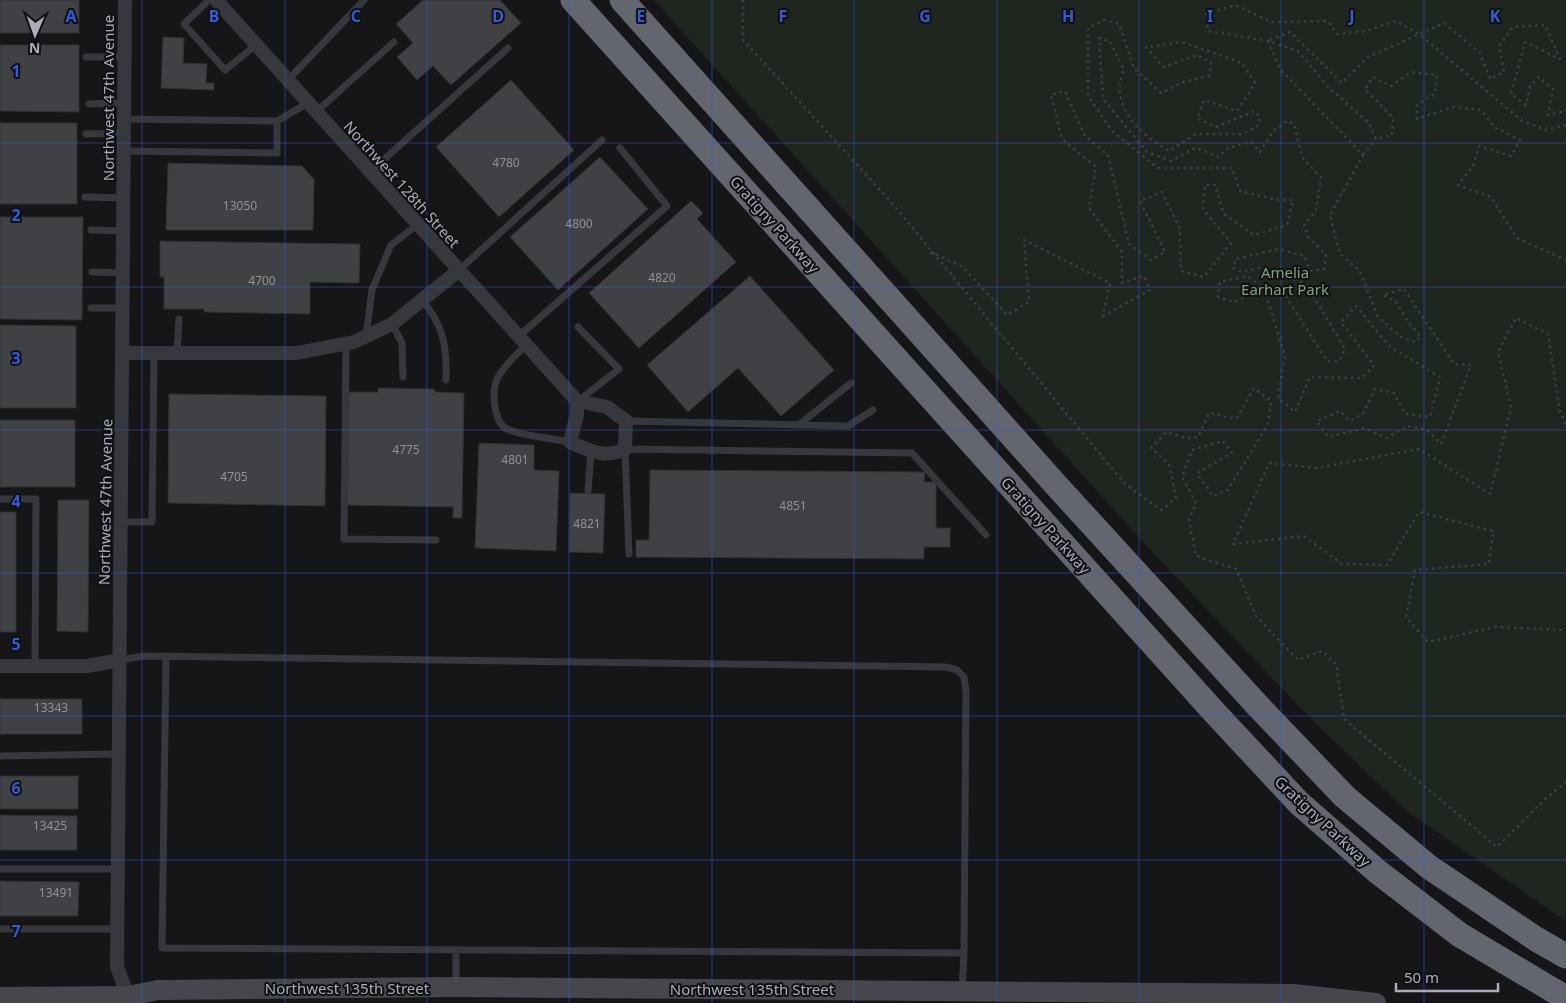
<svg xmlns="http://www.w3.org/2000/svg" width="1566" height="1003" viewBox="0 0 1566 1003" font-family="'Noto Sans',sans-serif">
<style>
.green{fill:#1e261f}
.building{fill:#404145;stroke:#303034}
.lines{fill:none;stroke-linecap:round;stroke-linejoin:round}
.path{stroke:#3d3f44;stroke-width:2.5;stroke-dasharray:2.5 4;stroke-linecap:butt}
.lane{stroke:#37383d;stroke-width:7}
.street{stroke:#37383d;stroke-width:14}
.secondary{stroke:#45474d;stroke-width:20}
.highway{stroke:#63666e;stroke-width:25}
.grid{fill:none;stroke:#325cd3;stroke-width:1;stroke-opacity:0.55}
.labels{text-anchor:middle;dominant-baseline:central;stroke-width:4;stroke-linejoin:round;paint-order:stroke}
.number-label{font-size:12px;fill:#8e929b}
.street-label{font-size:15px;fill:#a8adb8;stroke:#111113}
.park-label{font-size:15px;fill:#7fa381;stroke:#111113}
.grid-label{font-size:16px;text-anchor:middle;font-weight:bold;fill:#325cd3;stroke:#111113;stroke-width:4;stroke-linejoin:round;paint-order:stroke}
</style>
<rect width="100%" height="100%" fill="#161618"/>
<path class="green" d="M654,0H1566V921L1408,812L1312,720L1144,543Z"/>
<path class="building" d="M0,0H79V33H0Z
M423,0H500L521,23L451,85L433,66L417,80L397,57L413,43L396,24Z
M163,37L184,38L183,63L207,64L206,83H214V90L161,88Z
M0,45H79V112L0,111Z
M511,80L574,150L499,217L436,147Z
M0,123H77V204H0Z
M600,157L648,209L558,290L510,237Z
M168,163L302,166L314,179L313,230H166Z
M691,201L703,213L697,219L736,262L639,348L589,293Z
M0,217H83L82,320L0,319Z
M160,241L360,244L359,283L310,282V314L204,312V309H164V277H160Z
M750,276L834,370L781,416L738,368L688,412L647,365Z
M0,325L76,326V408H0Z
M378,388L434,389L435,392L464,393L462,518H453V507L347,505L349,392H378Z
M169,394L326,396L325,506L168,503Z
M0,420H75V487H0Z
M479,443L534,445V470L559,471L556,551L475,548Z
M650,470L925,472L924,482H936V528H950V547H924V559L636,557V540H649Z
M570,493L605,494L603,553L569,552Z
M58,500H89L88,632L57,631Z
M0,512H16V632H0Z
M0,699H82V734H0Z
M0,776H78V809H0Z
M0,815L77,816V850H0Z
M0,881L79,882L78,916H0Z"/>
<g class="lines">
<path class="path" d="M743,0V40L891,202L1124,483L1161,510L1176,498L1169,464L1151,448L1166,432L1185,438L1198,437L1209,413L1236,419L1254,388L1271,401L1268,424L1228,490L1213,496L1197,473L1232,453L1223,441L1192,450L1182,477L1196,503L1189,520L1196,556L1236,569L1256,616L1298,660L1322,651L1336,664L1344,719L1497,847L1544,800L1566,782
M1270,40L1290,32L1342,83L1368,57L1444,23L1480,53L1490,79L1504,72L1499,46L1513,27L1545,25L1560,59L1525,42L1511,94L1526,105L1530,86L1539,77L1553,89L1548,115L1566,111
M1566,125L1545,130L1521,120L1419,34L1396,21L1366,31L1337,34L1328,21L1271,22L1236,5L1206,14L1208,31L1268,41L1298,51L1330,89L1369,123L1376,139L1392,135L1393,118L1365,89L1373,77L1391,86L1411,72L1437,75L1435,94L1417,104V119L1453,107L1481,110L1494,127L1520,140L1511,156L1479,146L1473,166L1458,185L1491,197L1517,238L1566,260
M1363,155L1376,139
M930,252L963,267L1007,315L1029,302L1024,240L1110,283L1103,316L1150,290L1144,276L1122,283V252L1089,208L1096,167L1062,139L1051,95L1065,91L1085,136L1108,155L1129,244L1151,260L1165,252L1140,201L1162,192L1180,229L1181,271L1204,277L1231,243L1203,209L1205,185H1215L1224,214L1254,235L1287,225L1293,200H1278L1240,191L1232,168H1158L1113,132L1088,96V28L1104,20L1119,24L1134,68L1161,93L1183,82L1209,76L1211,63L1197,55L1163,67L1146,47L1182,42L1242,63L1255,83L1237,111L1204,100L1197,118L1216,127L1255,111L1260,117L1257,127L1241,134H1196L1169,151C1140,134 1108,106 1124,70L1110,41L1099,38L1103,99L1147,152L1171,161L1195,148L1219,157L1228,148L1251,142L1260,152L1273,131L1287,121L1294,124L1302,157L1321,178L1316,210L1304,226L1309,238L1326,255L1324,269L1311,271L1304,256L1279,249L1236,259L1233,268L1242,272L1263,267L1306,284L1345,349L1339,361H1327L1280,287L1264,288L1234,302L1218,297L1220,282L1247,276L1264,288L1285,356L1278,398L1295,412L1310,377L1362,378L1374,365L1341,322L1356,306L1389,346L1440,377L1430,417L1405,414L1394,393L1375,389L1363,413L1350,421L1340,411L1317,421L1328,437L1365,428L1387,438L1407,426L1427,430L1441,444L1471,365L1454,364L1404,289L1383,295L1397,303L1408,322L1421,337L1415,342L1401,337L1378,317L1360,271L1340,254L1330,215L1363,155L1280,69L1268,41
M1566,424L1560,412L1548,334L1516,318L1498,352L1511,408L1490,494L1419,449L1316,468L1269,463L1233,544L1304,536L1342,564L1387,565L1419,512L1493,531L1489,564L1415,570L1406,617L1428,642L1495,627L1566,630"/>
<path class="lane" d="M209,0L184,24L225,70L256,45
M86,57H124
M288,80L364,0
M89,104L124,103
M316,112L394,42
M277,121L308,103
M86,134L124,133
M124,151L277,153V121L124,119
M370,172L508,48
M85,197L124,198
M91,230L124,231
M458,271L602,140
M92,272L123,273
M422,300C444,326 447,347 446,380
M91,308H123
M392,324L402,343L403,377
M366,336L372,290L391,245L417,225
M519,336L667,206L620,148
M346,344L344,539L436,540
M526,345C516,355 505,365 498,377C491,390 493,424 509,430C528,437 551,438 570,442
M177,353L179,319
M578,401L619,369L578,327
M626,421L848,426L873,410
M800,424L851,383
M588,491L591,453
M0,499H36L35,666
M121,522H152L154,353
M629,554L625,449L912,453L986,535
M120,660L144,656L946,667L957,670L964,677L966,691L964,953L162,948L166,656
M0,756L118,754
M0,869H117
M0,929H117
M456,950V985
M962,990L964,953"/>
<path class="street" d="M125,0L117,967L128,996
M216,0L577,401L607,407L626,421L625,449C604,459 591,451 570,442L577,415V401
M123,353H297L354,342L392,324L458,271
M0,666H87L120,660"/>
<path class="secondary" d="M0,997L128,996L158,990L456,987L1293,994L1376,1003"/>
<path class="highway" d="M573,0L1215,713L1299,803L1378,872L1460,935L1566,998
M622,0L1056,485L1258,706L1345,797L1429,867L1536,939L1566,956"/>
</g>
<path class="grid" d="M142,0V1003M285,0V1003M427,0V1003M569,0V1003M712,0V1003M854,0V1003M997,0V1003M1139,0V1003M1281,0V1003M1424,0V1003M0,143H1566M0,287H1566M0,430H1566M0,573H1566M0,716H1566M0,860H1566"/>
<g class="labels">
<g class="number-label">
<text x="506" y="162">4780</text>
<text x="240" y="205">13050</text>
<text x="579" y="223">4800</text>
<text x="662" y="277">4820</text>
<text x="262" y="280">4700</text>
<text x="406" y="449">4775</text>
<text x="515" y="459">4801</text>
<text x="234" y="476">4705</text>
<text x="793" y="505">4851</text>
<text x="587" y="523">4821</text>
<text x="51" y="707">13343</text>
<text x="50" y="825">13425</text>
<text x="56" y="892">13491</text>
</g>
<g class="street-label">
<text transform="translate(108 98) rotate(-90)">Northwest 47th Avenue</text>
<text transform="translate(402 184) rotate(48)">Northwest 128th Street</text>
<text transform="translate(775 224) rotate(48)">Gratigny Parkway</text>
<text transform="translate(105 502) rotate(-89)">Northwest 47th Avenue</text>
<text transform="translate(1046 525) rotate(48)">Gratigny Parkway</text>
<text transform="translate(1323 821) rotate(43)">Gratigny Parkway</text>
<text x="347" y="988">Northwest 135th Street</text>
<text x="752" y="989">Northwest 135th Street</text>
</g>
<g class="park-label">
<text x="1285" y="272">Amelia<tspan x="1285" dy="17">Earhart Park</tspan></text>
</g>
</g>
<g class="grid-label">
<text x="71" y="22">A</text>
<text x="214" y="22">B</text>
<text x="356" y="22">C</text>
<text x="498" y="22">D</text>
<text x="641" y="22">E</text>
<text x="783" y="22">F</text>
<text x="925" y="22">G</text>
<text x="1068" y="22">H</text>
<text x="1210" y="22">I</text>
<text x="1352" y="22">J</text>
<text x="1495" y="22">K</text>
<text x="16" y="77">1</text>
<text x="16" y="221">2</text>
<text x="16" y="364">3</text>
<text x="16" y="507">4</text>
<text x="16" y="650">5</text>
<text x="16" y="794">6</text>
<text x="16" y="937">7</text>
</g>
<g transform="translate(35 35) rotate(182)" stroke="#111113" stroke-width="4" paint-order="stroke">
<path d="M0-4L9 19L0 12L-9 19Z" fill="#a8adb8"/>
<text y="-8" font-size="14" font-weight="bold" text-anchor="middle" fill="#a8adb8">N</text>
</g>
<path d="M1396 983v8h102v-8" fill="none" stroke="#a8adb8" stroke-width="2.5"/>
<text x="1404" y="983" font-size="15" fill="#a8adb8" stroke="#111113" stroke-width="4" paint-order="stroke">50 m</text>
</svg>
